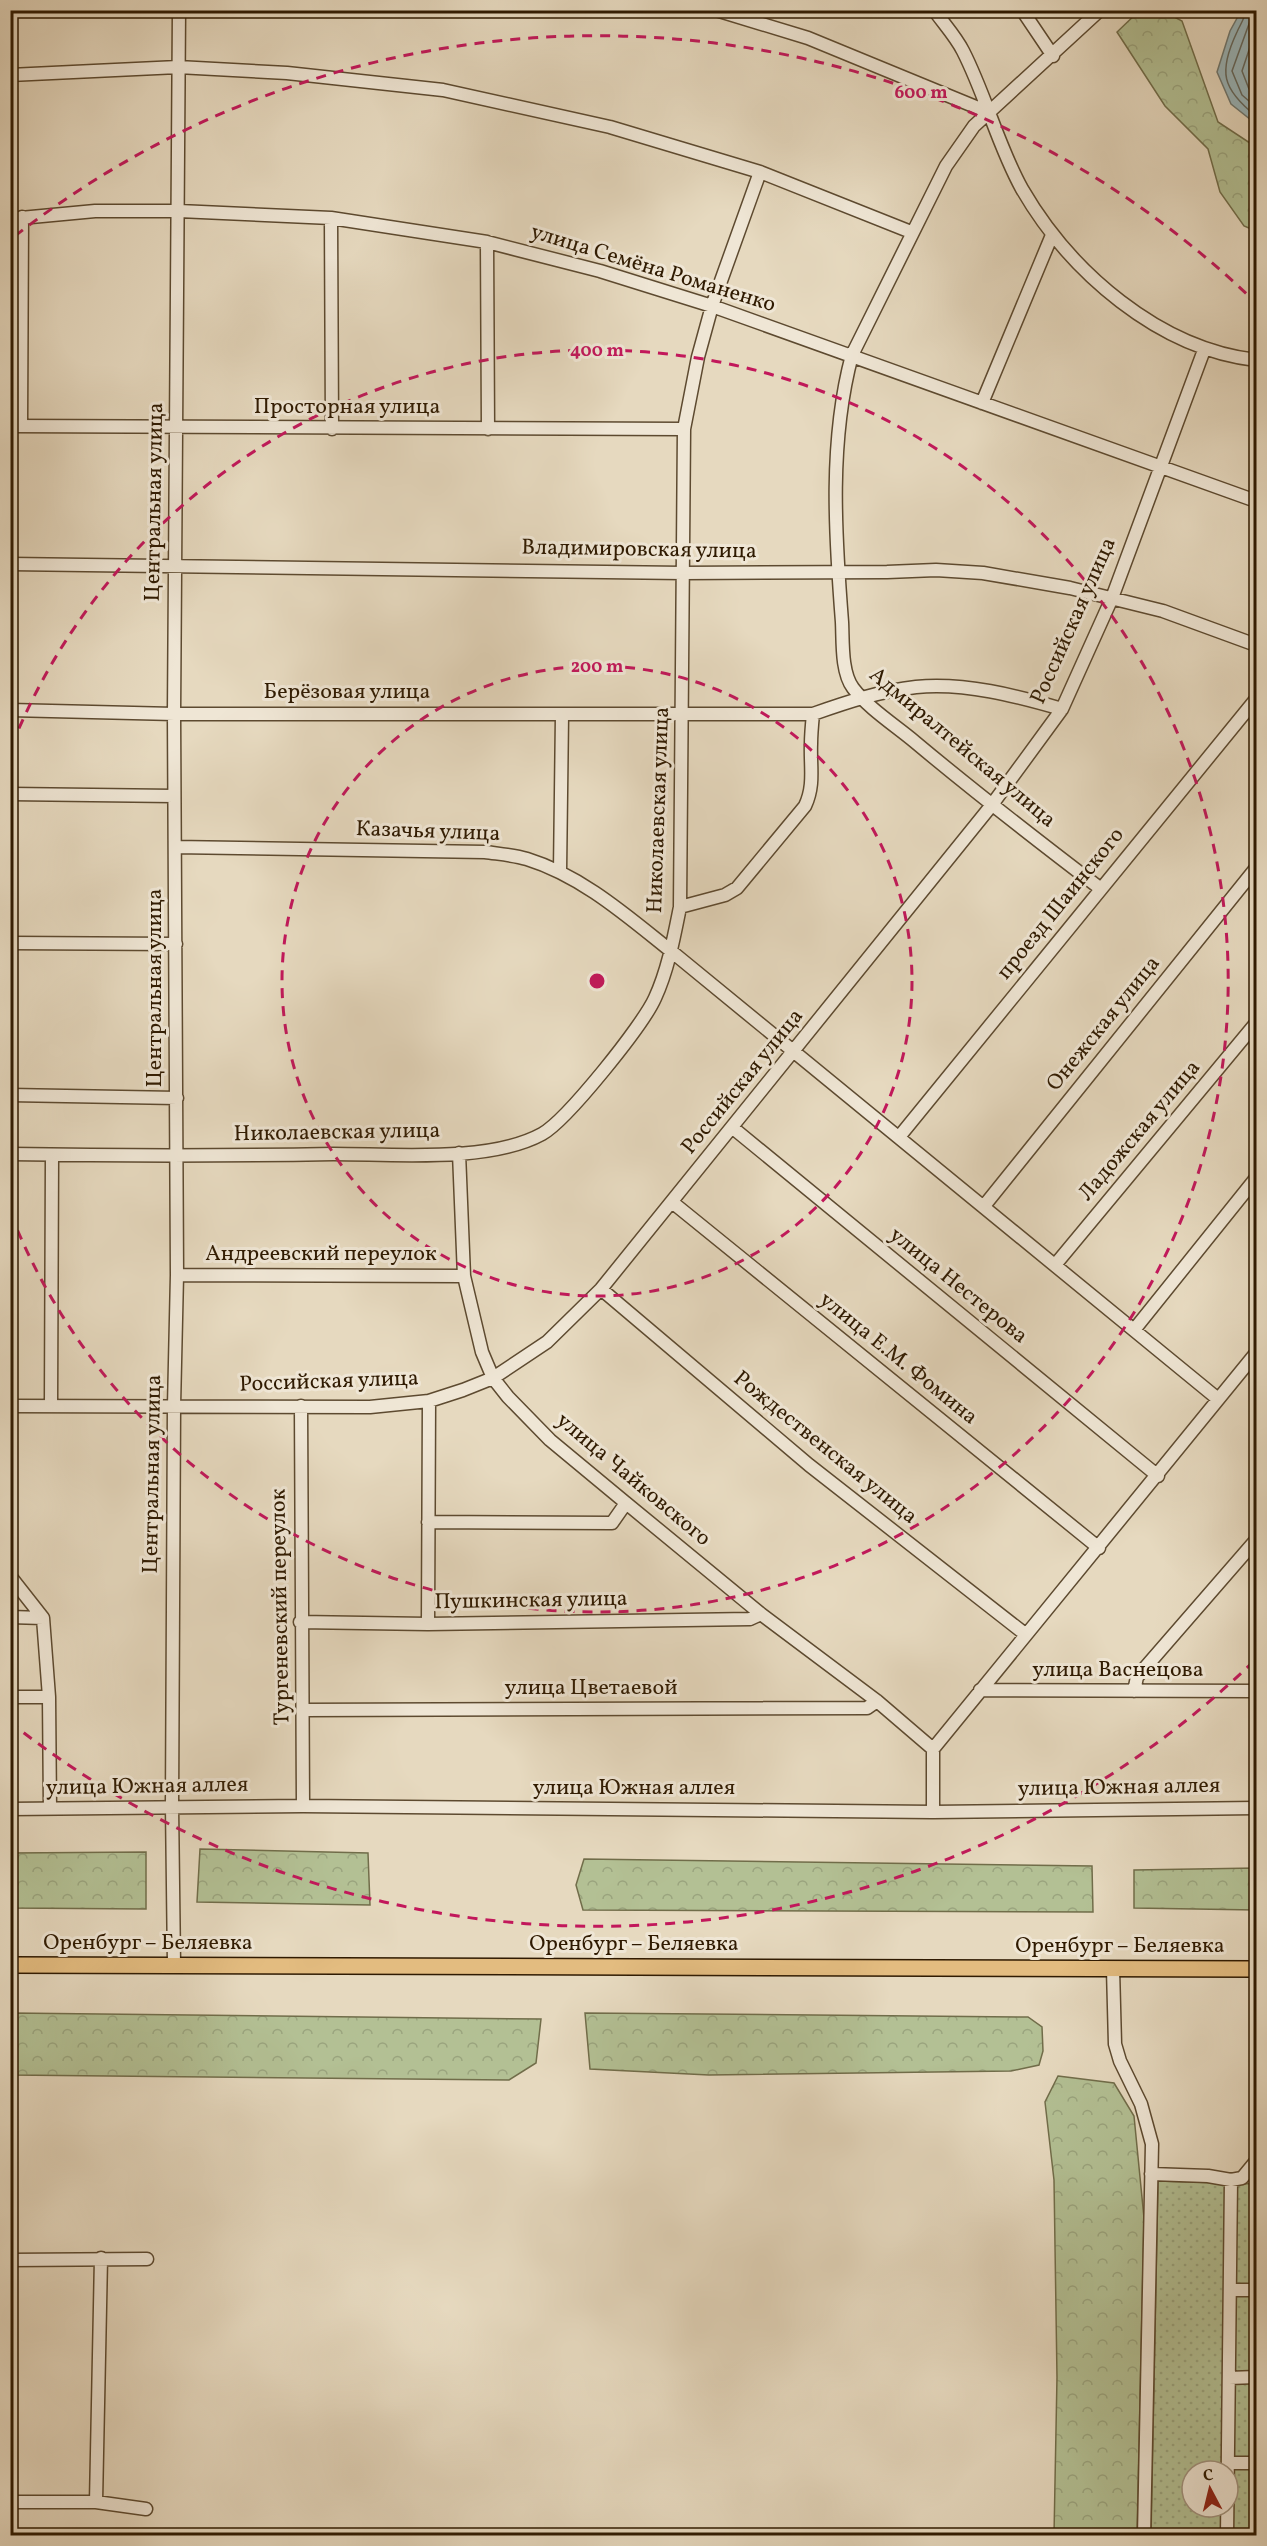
<svg xmlns="http://www.w3.org/2000/svg" width="1267" height="2546" viewBox="0 0 1267 2546" font-family="Vollkorn,serif">
<style>
.forest{fill:url(#forest-crowns);stroke:#716d4a;stroke-width:1.5}
.garden{fill:url(#garden-dots);stroke:#716d4a;stroke-width:1.5;fill-rule:evenodd}
.water{fill:#9ab7bc;stroke:#6f7871;stroke-width:1.5}
.lines{fill:none;stroke-linecap:round;stroke-linejoin:round}
.shore{stroke:#64685e;stroke-width:1.5}
.minor-casing{stroke:#5d4a30;stroke-width:15}
.major-casing{stroke:#2f1a01;stroke-width:18}
.minor{stroke:#efe6d5;stroke-width:12}
.major{stroke:#e3bc80;stroke-width:15}
.ring{fill:none;stroke:#c2185b;stroke-width:3;stroke-dasharray:10 8}
.labels{text-anchor:middle;dominant-baseline:central;stroke-width:6;stroke-linejoin:round;paint-order:stroke}
.street-label{font-size:22px;fill:#2f1a01;stroke:#efe6d5}
.centre{fill:#c2185b;stroke:#efe6d5;stroke-width:3}
.ring-label{font-size:18px;text-anchor:middle;font-weight:bold;fill:#c2185b;stroke:#efe6d5;stroke-width:6;stroke-linejoin:round;paint-order:stroke}
</style>
<defs>
<pattern id="forest-crowns" width="20" height="18" patternUnits="userSpaceOnUse" patternTransform="scale(1.5)"><rect width="20" height="18" fill="#b3c094"/><path d="M2 6a3 3 0 1 1 6 0M12 15a3 3 0 1 1 6 0" fill="none" stroke="#9aa47e"/></pattern>
<pattern id="garden-dots" width="8" height="8" patternUnits="userSpaceOnUse" patternTransform="scale(1.5)"><rect width="8" height="8" fill="#b3c094"/><path d="M2 2h.1M6 6h.1" fill="none" stroke="#9aa47e" stroke-width="1.8" stroke-linecap="round"/></pattern>
</defs>
<rect width="100%" height="100%" fill="#e6d9bf"/>
<filter id="stains"><feTurbulence type="fractalNoise" baseFrequency=".00333" numOctaves="4"/><feColorMatrix values="0 0 0 0 .2 0 0 0 0 .09 0 0 0 0 .02 0 0 0 .5 -.17"/></filter>
<radialGradient id="worn" r=".72"><stop offset=".6" stop-color="#630" stop-opacity="0"/><stop offset="1" stop-color="#630" stop-opacity=".3"/></radialGradient>
<path class="forest" d="M1144,10L1163,11L1182,21L1218,122L1256,147V231L1244,226L1220,192L1208,149L1165,106L1117,32L1138,12Z
M200,1849L368,1853L370,1905L197,1902Z
M146,1852V1909L11,1908V1853Z
M584,1859L1092,1866L1093,1912L583,1910L576,1885Z
M1256,1868V1910L1134,1908V1870Z
M11,2013L541,2019L536,2063L509,2080L11,2075Z
M585,2013L1028,2017L1042,2027L1043,2051L1039,2065L1011,2071L709,2075L590,2069Z
M1058,2076L1114,2083L1134,2116L1144,2218L1137,2535H1054L1057,2377L1054,2180L1045,2102Z"/>
<path class="garden" d="M1158,2181L1256,2184V2535L1151,2536ZM1192,2471H1228V2507H1192Z"/>
<path class="water" d="M1241,11H1256V124L1231,104L1217,72L1230,31Z"/>
<g class="lines">
<path class="shore" d="M1246,10C1245,18 1240,25 1237,32C1218,72 1222,89 1256,116
M1254,10L1232,71L1242,95L1256,107
M1256,29L1242,71L1249,89L1256,95"/>
<g class="minor-casing">
<path id="minor" d="M716,10L808,38L988,112
M934,10C944,24 956,37 963,51C986,96 998,146 1022,189C1070,272 1159,349 1256,360
M1022,10L1053,56
M1100,10L974,126L946,166L852,355C829,441 835,533 842,622C843,641 841,672 853,688C868,708 896,726 915,742C976,793 1038,841 1101,889
M10,75L178,67L287,73L443,90L610,127L760,172L911,232
M331,218L332,429
M10,219L95,211H179L331,218L487,242L600,271L712,306L1256,501
M487,242L488,429
M982,403L1052,235
M10,426L684,429
M21,426L22,217
M10,564L683,573L887,572L936,570L983,573L1070,588L1163,611L1256,645
M10,710L174,714H813C847,702 880,691 916,687C964,682 1017,696 1062,709
M10,794L174,796
M175,847L485,852C499,854 514,855 527,859C582,876 627,916 671,951L1218,1399
M560,872L562,715
M680,907L725,895L737,888L805,806C815,785 810,766 811,744C811,734 812,724 813,714
M10,943L176,944
M10,1095L177,1098
M733,1128L1158,1476
M899,1137L1256,699
M459,1153L464,1276L482,1352L493,1378L508,1397L550,1440L626,1503L761,1614L877,1701L933,1749
M10,1154C118,1156 225,1156 333,1154C394,1154 489,1163 542,1134C567,1120 643,1025 655,998C668,970 674,937 680,907L684,429L698,357L712,306L760,172
M672,1202L1099,1548
M984,1206L1256,868
M1055,1265L1256,1023
M177,1275L464,1276
M601,1289L809,1465L1025,1634
M1134,1330L1256,1178
M51,1405L52,1155
M10,1406L370,1407L429,1401L463,1390L493,1378L547,1342L601,1289L991,806L1062,709L1112,598L1204,350
M301,1406L303,1806
M428,1522L612,1523L626,1503
M10,1576L43,1618L49,1697L50,1809
M10,1617L43,1618
M300,1622L428,1624L750,1619L761,1614
M428,1624L429,1401
M980,1690L1256,1691
M1134,1691L1137,1677L1256,1540
M10,1697H49
M303,1710L867,1708L877,1701
M10,1809L303,1806L933,1812L1256,1808
M933,1812V1749L1256,1353
M174,1965L172,1806L174,1406L177,1275L174,714L179,10
M1113,1969L1115,2044L1120,2061L1141,2104L1152,2144L1144,2536
M1151,2174L1208,2176L1231,2180L1242,2178L1256,2161
M10,2260L147,2259
M1230,2290H1256
M1229,2378L1256,2377
M1229,2463H1256
M10,2502H96L146,2509
M96,2502L101,2258
M1227,2536L1231,2180"/>
</g>
<g class="major-casing">
<path id="major" d="M10,1965L1256,1969"/>
</g>
<use href="#minor" class="minor"/>
<use href="#major" class="major"/>
</g>
<g class="ring">
<circle cx="597" cy="981" r="315"/>
<path d="M12 745A631 631 0 1 1 12 1217"/>
<path d="M1254 1661A946 946 0 0 1 15 1726M15 236A946 946 0 0 1 1254 301"/>
</g>
<g class="labels">
<g class="street-label">
<text transform="translate(653 269) rotate(17)">улица Семёна Романенко</text>
<text x="347" y="407">Просторная улица</text>
<text transform="translate(155 502) rotate(-89)">Центральная улица</text>
<text transform="translate(639 550) rotate(1)">Владимировская улица</text>
<text transform="translate(1074 621) rotate(-66)">Российская улица</text>
<text x="347" y="692">Берёзовая улица</text>
<text transform="translate(962 748) rotate(40)">Адмиралтейская улица</text>
<text transform="translate(659 810) rotate(-88)">Николаевская улица</text>
<text transform="translate(428 832) rotate(2)">Казачья улица</text>
<text transform="translate(1061 904) rotate(-51)">проезд Шаинского</text>
<text transform="translate(155 988) rotate(-90)">Центральная улица</text>
<text transform="translate(1104 1024) rotate(-51)">Онежская улица</text>
<text transform="translate(743 1082) rotate(-51)">Российская улица</text>
<text transform="translate(1140 1131) rotate(-50)">Ладожская улица</text>
<text transform="translate(337 1133) rotate(-1)">Николаевская улица</text>
<text x="321" y="1254">Андреевский переулок</text>
<text transform="translate(958 1286) rotate(39)">улица Нестерова</text>
<text transform="translate(898 1359) rotate(39)">улица Е.М. Фомина</text>
<text transform="translate(329 1382) rotate(-2)">Российская улица</text>
<text transform="translate(825 1448) rotate(39)">Рождественская улица</text>
<text transform="translate(153 1474) rotate(-89)">Центральная улица</text>
<text transform="translate(633 1480) rotate(40)">улица Чайковского</text>
<text transform="translate(531 1601) rotate(-1)">Пушкинская улица</text>
<text transform="translate(281 1607) rotate(-91)">Тургеневский переулок</text>
<text x="1118" y="1670">улица Васнецова</text>
<text x="591" y="1688">улица Цветаевой</text>
<text transform="translate(147 1787) rotate(-1)">улица Южная аллея</text>
<text x="634" y="1788">улица Южная аллея</text>
<text transform="translate(1119 1788) rotate(-1)">улица Южная аллея</text>
<text x="148" y="1943">Оренбург – Беляевка</text>
<text x="634" y="1944">Оренбург – Беляевка</text>
<text x="1120" y="1946">Оренбург – Беляевка</text>
</g>
</g>
<circle cx="597" cy="981" r="9" class="centre"/>
<g class="ring-label">
<text x="921" y="98">600 m</text>
<text x="597" y="356">400 m</text>
<text x="597" y="672">200 m</text>
</g>
<rect width="1267" height="2546" fill="none" stroke="#e6d9bf" stroke-width="36"/>
<rect x="12" y="12" width="1243" height="2522" fill="none" stroke="#2f1a01" stroke-width="3"/>
<rect x="18" y="18" width="1231" height="2510" fill="none" stroke="#2f1a01" stroke-width="1.5"/>
<g transform="translate(1210 2489) rotate(353)"><circle r="28" fill="#efe6d5" stroke="#a29480" stroke-width="1.5"/>
<path d="M0-4.5L10 22L0 15L-10 22Z" fill="#8f2418"/>
<text y="-9" font-size="16" font-weight="bold" text-anchor="middle" fill="#2f1a01">С</text>
</g>
<rect width="100%" height="100%" filter="url(#stains)"/>
<rect width="100%" height="100%" fill="url(#worn)"/>
</svg>
